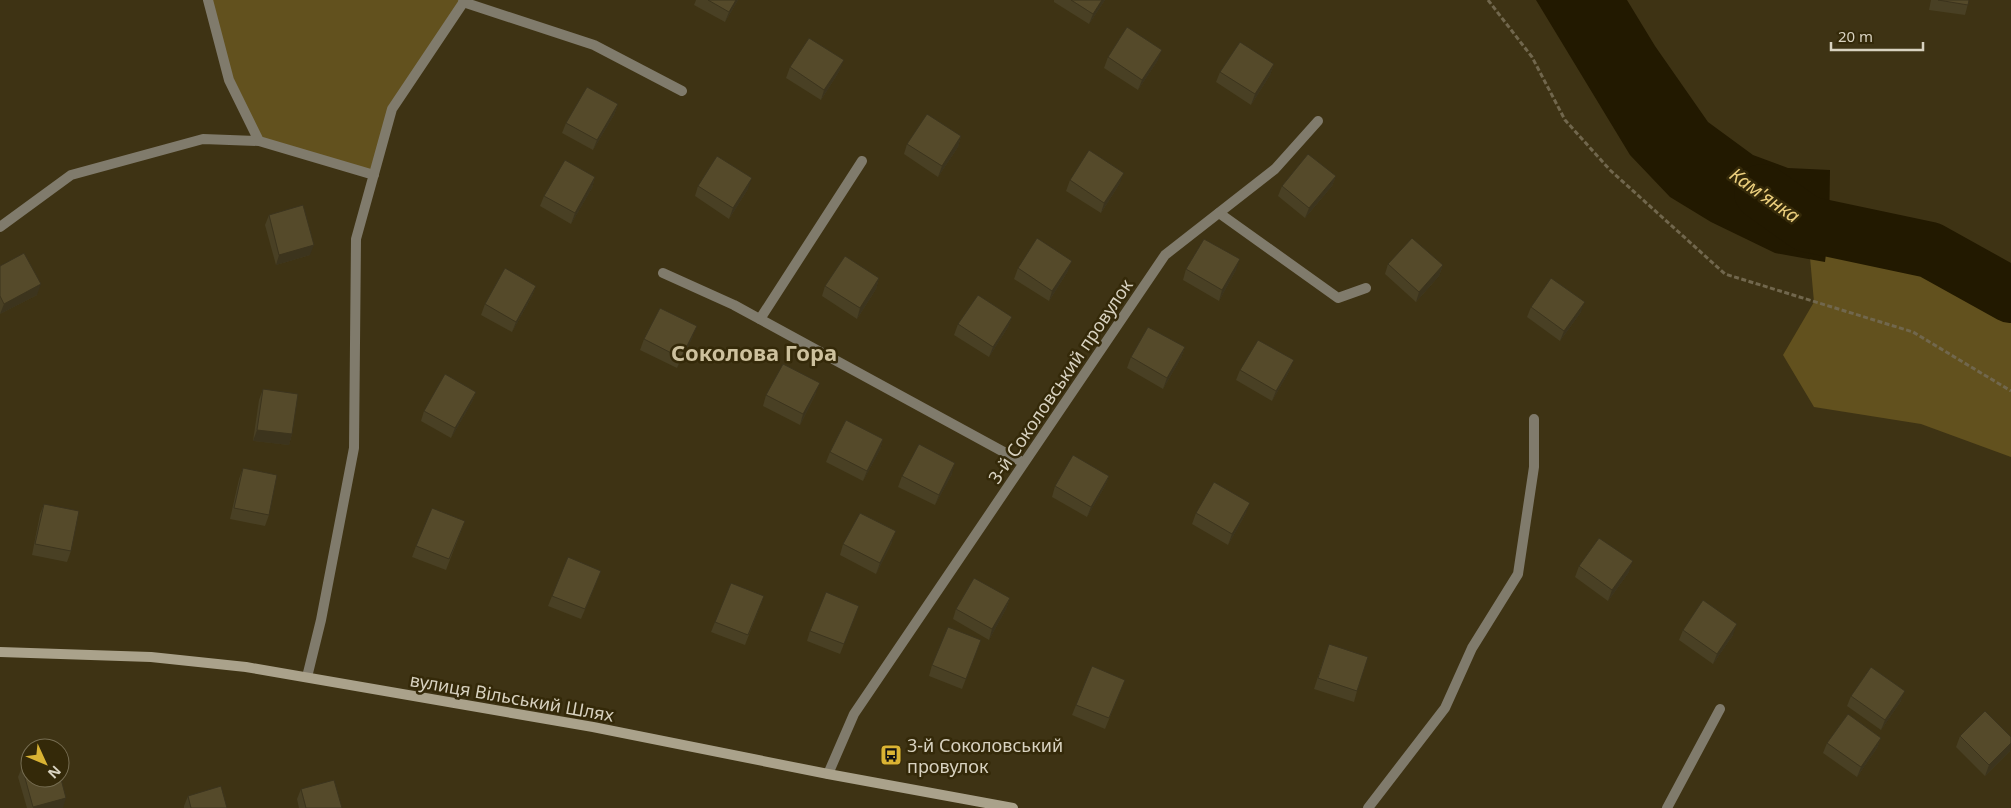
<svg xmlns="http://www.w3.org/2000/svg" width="2011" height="808" viewBox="0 0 2011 808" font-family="'Noto Sans',sans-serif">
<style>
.green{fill:#62511e}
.water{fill:#221900}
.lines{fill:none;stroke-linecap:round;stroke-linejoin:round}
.river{stroke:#221900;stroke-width:56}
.path{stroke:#71674d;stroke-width:3;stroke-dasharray:5 2.5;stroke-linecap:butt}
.lane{stroke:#807b6c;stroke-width:10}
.street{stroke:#807b6c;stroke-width:10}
.secondary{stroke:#aaa28b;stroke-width:10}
.wall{fill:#494024}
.shaded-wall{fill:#3c341d}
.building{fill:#554a2a;stroke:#3c341d}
.labels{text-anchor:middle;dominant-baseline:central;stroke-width:5;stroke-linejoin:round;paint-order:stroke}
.street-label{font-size:18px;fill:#d8d2c0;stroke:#342909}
.poi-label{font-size:18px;fill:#d8d2c0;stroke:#342909;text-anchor:start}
.water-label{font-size:19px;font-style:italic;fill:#eccf7d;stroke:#342909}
.district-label{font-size:22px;font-weight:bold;fill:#cdc19e;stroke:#342909}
</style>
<rect width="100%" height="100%" fill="#3e3314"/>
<path class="green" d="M208,0H465L392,109L374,175L259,141L229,80Z
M1807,224L1930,250L2011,295V457L1921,424L1814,407L1783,355L1814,302Z"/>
<path class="water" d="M1536,0H1627L1655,46L1708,122L1753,155L1788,168L1830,170L1829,229L1825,262L1775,253L1711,222L1670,197L1630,155Z"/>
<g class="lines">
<path class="river" d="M1762,192L1807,224L1930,250L2011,295"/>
<path class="path" d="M1488,0L1532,57L1565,120L1610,170L1725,274L1913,332L2011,391"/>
<path class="lane" d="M463,2L594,45L682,91
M1219,213L1338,298L1366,288
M760,319L862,161
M1368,808L1445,708L1472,648L1518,574L1534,467V419
M1667,808L1720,709"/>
<path class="street" d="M208,0L229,80L259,141L374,175
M0,227L71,175L203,139L259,141
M663,273L734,305L1024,463
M307,677L321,620L354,448L356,239L392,109L465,0
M828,774L854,714L1165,255L1275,169L1318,121"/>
<path class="secondary" d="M0,652L151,657L246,667L593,727L828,774L1013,808"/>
</g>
<path class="wall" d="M696,0H738L725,22L694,5Z
M1054,0H1105L1089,24L1054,2Z
M1931,0H1969L1965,15L1929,10Z
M1108,57L1158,60L1138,90L1104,68Z
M1274,64L1270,75L1251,105L1216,82L1220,72Z
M790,67L840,70L821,100L786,78Z
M618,104L614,115L593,150L562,133L566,123Z
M961,136L958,147L938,177L904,154L907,144Z
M1336,176L1332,186L1305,218L1278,196L1282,186Z
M595,177L592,188L571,224L540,206L544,196Z
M1070,180L1120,183L1101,213L1066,191Z
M698,186L748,189L729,219L695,196Z
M269,215L310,255L276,265L265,225Z
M1388,264L1443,265L1439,276L1416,302L1385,274Z
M0,266L37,295L0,314Z
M1018,268L1068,271L1049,301L1014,279Z
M1186,269L1236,270L1219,301L1183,280Z
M879,278L876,289L857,319L822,296L825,286Z
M536,286L532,296L512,332L481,315L485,304Z
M1531,307L1581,312L1560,341L1527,317Z
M1012,317L1008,327L989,357L954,335L958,324Z
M693,336L677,368L640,350L644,339Z
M1185,347L1181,358L1163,389L1127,368L1131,357Z
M1240,370H1290L1272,401L1236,380Z
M263,389L292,434L289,445L253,441L259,400Z
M476,392L472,402L451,438L421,421L424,411Z
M816,393L800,425L763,406L766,395Z
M883,439L880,450L863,481L826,462L830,452Z
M243,468L269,515L265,526L230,519L239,479Z
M952,474L935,505L898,487L902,476Z
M1109,476L1105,486L1087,517L1052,497L1055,486Z
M44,504L71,551L67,562L32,555L40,514Z
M1196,513H1246L1228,545L1192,524Z
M465,521L446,570L412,557L416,546Z
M892,542L876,574L840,555L843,544Z
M1579,566L1629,572L1608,601L1575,577Z
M597,581L581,619L548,606L552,596Z
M764,596L745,645L711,632L715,622Z
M1010,598L1006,609L989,640L953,619L956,609Z
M855,616L840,654L807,641L810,631Z
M1683,630L1733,635L1713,664L1679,640Z
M981,640L962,689L929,676L932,665Z
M1325,655L1357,691L1354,702L1314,689Z
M1125,680L1105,729L1072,715L1076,705Z
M1851,696L1901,701L1881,730L1847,706Z
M1960,736L2010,751L1985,776L1956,747Z
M1881,738L1877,748L1857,777L1823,753L1827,743Z
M22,767L63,808H27L18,777Z
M301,789L342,808H299L297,799Z
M188,796L227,808H184V806Z"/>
<path class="shaded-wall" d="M736,0H738L725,22L729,12Z
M1102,0H1105L1089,24L1093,14Z
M1162,50L1158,60L1138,90L1142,80Z
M844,60L840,70L821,100L824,90Z
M1274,64L1270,75L1251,105L1255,94Z
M618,104L614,115L593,150L597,140Z
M961,136L958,147L938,177L942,166Z
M1124,173L1120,183L1101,213L1104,203Z
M1336,176L1332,186L1305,218L1309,208Z
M595,177L592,188L571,224L575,213Z
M752,178L748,189L729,219L733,208Z
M314,245L310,255L276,265L279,255Z
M1240,259L1236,270L1219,301L1222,290Z
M1072,261L1068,271L1049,301L1052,291Z
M1443,265L1439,276L1416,302L1419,292Z
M879,278L876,289L857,319L860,308Z
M41,284L37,295L0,314L4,304Z
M536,286L532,296L512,332L516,322Z
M1585,302L1581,312L1560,341L1564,331Z
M1012,317L1008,327L989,357L993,347Z
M697,326L693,336L677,368L681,358Z
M1185,347L1181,358L1163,389L1167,378Z
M1294,360L1290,370L1272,401L1276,391Z
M820,383L816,393L800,425L803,414Z
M476,392L472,402L451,438L455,428Z
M257,430L292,434L289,445L253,441Z
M883,439L880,450L863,481L867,471Z
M955,463L952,474L935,505L939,495Z
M1109,476L1105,486L1087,517L1091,507Z
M1250,503L1246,513L1228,545L1232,534Z
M896,531L892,542L876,574L880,563Z
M1633,561L1629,572L1608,601L1612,590Z
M1010,598L1006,609L989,640L992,629Z
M1737,624L1733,635L1713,664L1717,654Z
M1905,691L1901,701L1881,730L1885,720Z
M1881,738L1877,748L1857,777L1861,767Z
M2011,743L2010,751L1985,776L1989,765Z
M66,798L63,808H33V807Z"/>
<path class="building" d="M708,0H736L729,12Z
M1071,0H1102L1093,14Z
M1938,0H1969L1968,5Z
M1127,27L1162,50L1142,80L1108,57Z
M809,38L844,60L824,90L790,67Z
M1240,42L1274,64L1255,94L1220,72Z
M587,87L618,104L597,140L566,123Z
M927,114L961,136L942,166L907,144Z
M1089,150L1124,173L1104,203L1070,180Z
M1308,154L1336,176L1309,208L1282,186Z
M717,156L752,178L733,208L698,186Z
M565,160L595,177L575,213L544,196Z
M303,205L314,245L279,255L269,215Z
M1037,238L1072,261L1052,291L1018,268Z
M1412,238L1443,265L1419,292L1388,264Z
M1204,239L1240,259L1222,290L1186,269Z
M24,253L41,284L4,304L0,296V266Z
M845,256L879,278L860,308L825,286Z
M505,268L536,286L516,322L485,304Z
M1551,278L1585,302L1564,331L1531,307Z
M978,295L1012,317L993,347L958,324Z
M660,308L697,326L681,358L644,339Z
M1148,327L1185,347L1167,378L1131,357Z
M1258,340L1294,360L1276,391L1240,370Z
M783,364L820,383L803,414L766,395Z
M445,374L476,392L455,428L424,411Z
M263,389L298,394L292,434L257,430Z
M846,420L883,439L867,471L830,452Z
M919,444L955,463L939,495L902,476Z
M1073,455L1109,476L1091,507L1055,486Z
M243,468L277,475L269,515L234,508Z
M1214,482L1250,503L1232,534L1196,513Z
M44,504L79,511L71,551L35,544Z
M432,508L465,521L449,559L416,546Z
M860,513L896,531L880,563L843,544Z
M1599,538L1633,561L1612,590L1579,566Z
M568,557L601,571L585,609L552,596Z
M974,578L1010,598L992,629L956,609Z
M731,583L764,596L748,635L715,622Z
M826,592L859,606L844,644L810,631Z
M1703,600L1737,624L1717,654L1683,630Z
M948,627L981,640L966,679L932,665Z
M1329,644L1368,657L1357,691L1318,678Z
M1092,666L1125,680L1109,718L1076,705Z
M1871,667L1905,691L1885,720L1851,696Z
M1985,711L2011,737V743L1989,765L1960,736Z
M1848,714L1881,738L1861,767L1827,743Z
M30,765V778H60V775L66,798L33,807L22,767Z
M334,780L342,808H306L301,789Z
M221,786L227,808H191L188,796Z"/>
<defs>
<g id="bus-square" transform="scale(1.125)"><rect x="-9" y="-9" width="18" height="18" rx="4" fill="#dab333" stroke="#342909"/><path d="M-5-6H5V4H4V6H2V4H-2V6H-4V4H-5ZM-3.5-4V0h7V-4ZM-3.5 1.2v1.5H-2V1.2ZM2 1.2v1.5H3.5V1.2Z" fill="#111"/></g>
</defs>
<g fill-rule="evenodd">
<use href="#bus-square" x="891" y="755"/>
</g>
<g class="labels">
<g class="street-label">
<text transform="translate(1060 381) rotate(-56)">3-й Соколовський провулок</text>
<text transform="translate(512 697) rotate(10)">вулиця Вільський Шлях</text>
</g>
<g class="poi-label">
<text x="907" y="745">3-й Соколовський<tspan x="907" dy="21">провулок</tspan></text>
</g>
<g class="water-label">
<text transform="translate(1765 195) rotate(35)">Кам'янка</text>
</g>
<g class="district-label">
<text x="754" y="352">Соколова Гора</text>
</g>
</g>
<g transform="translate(45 763) rotate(134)"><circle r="24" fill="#342909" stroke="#766d52"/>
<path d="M0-4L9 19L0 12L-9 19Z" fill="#dab333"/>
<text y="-8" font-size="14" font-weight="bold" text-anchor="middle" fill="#d8d2c0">N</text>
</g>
<path d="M1831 42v8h92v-8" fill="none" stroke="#d8d2c0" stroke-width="2.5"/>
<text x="1838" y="42" font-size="15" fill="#d8d2c0" stroke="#342909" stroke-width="4" paint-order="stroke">20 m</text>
</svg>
